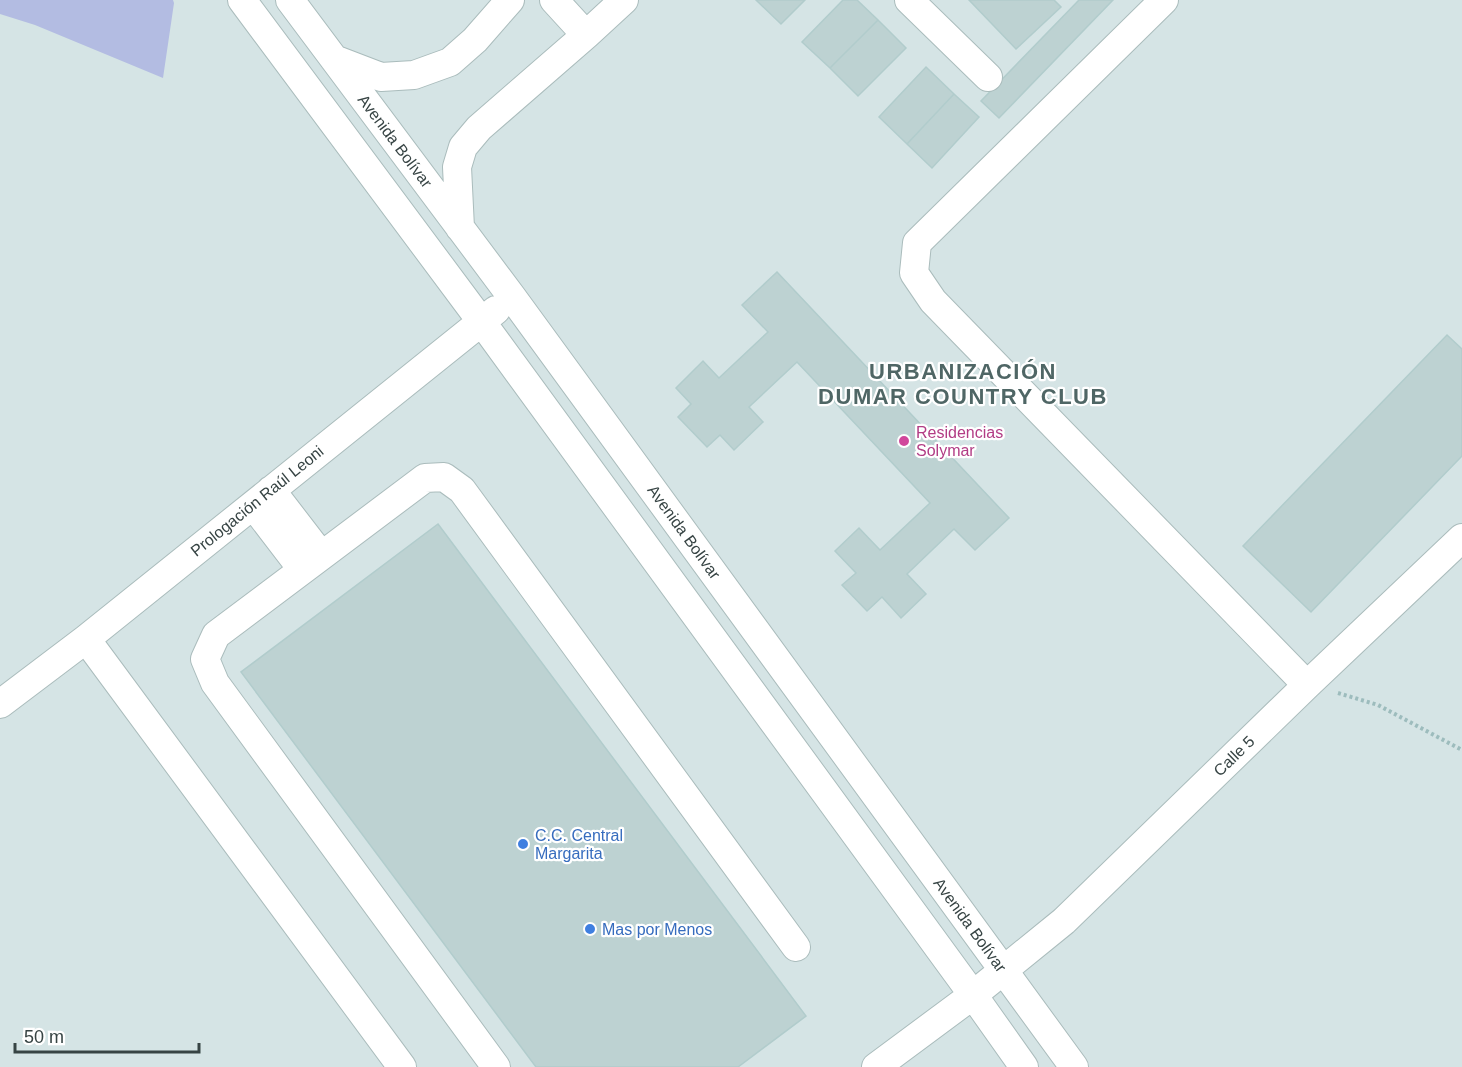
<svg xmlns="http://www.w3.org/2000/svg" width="1462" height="1067" viewBox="0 0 1462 1067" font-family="Arial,sans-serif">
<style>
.residential{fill:#d5e4e5}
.green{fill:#b3bce2}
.building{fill:#bdd2d2;stroke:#b1cccc;stroke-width:1.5}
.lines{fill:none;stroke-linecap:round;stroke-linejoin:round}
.minor-casing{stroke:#aabcbc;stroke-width:30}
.path{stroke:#9dbcbd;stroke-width:4;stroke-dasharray:3 3;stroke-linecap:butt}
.minor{stroke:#fff;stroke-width:28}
.hotel-dot{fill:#d1479c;stroke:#fff;stroke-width:2}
.shop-dot{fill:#3f7fe0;stroke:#fff;stroke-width:2}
.labels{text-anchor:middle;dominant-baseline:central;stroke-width:4.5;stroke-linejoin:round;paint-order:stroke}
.street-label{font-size:16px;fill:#374444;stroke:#fff}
.hotel-label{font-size:16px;fill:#b23c85;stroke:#fff;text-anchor:start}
.shop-label{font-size:16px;fill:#366cbe;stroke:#fff;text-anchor:start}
.district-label{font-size:22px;font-weight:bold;letter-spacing:1.5px;fill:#4f6665;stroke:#fff}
</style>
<rect width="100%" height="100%" fill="#e7f1f2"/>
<path class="residential" d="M0,0H1462V1067H0Z"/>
<path class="green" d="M0,0H173L174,3L163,78L35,25L0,14Z"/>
<path class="building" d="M756,0H805L781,24Z
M843,0H857L878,20L830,68L802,42Z
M969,0H1054L1061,7L1016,49Z
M1079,0H1113L999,118L981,101Z
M878,20L906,48L858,96L830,68Z
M926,67L954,94L907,144L879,117Z
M954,94L979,117L932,168L907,144Z
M777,272L1009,518L975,550L954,529L907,574L926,594L901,618L882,597L867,611L842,585L856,573L835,551L859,528L880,550L930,503L797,362L749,407L763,422L734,450L720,435L707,447L678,417L691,404L676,388L703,361L719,378L768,332L742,305Z
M1447,335L1462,349V456L1311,612L1243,546Z
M438,524L806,1016L738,1067H536L241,672Z"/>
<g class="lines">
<g class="minor-casing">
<path id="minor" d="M242,0L481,321L973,995L1024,1067
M290,0L512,297L1074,1067
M554,0L586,35L624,0
M909,0L988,77
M1164,0L917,243L914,273L933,301L1307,685
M334,59L381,77L414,75L450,62L475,40L510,0
M460,228L457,167L463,147L479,128L586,35
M271,490L321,555
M253,505L302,569
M86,639L402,1067
M0,704L86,639L496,310
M496,1067L215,683L205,659L216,635L425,478L444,477L462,490L796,947
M876,1067L973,995L1064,921L1307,685L1462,538"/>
</g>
<path class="path" d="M1338,693L1378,705L1462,750"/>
<use href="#minor" class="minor"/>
</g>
<circle class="hotel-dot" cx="904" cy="441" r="6"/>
<g class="shop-dot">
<circle cx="523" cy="844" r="6"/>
<circle cx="590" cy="929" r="6"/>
</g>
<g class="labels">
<g class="street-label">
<text transform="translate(395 141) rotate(53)">Avenida Bolívar</text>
<text transform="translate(257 501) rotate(-39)">Prologación Raúl Leoni</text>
<text transform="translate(684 532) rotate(54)">Avenida Bolívar</text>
<text transform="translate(1234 756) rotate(-44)">Calle 5</text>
<text transform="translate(970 925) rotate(54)">Avenida Bolívar</text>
</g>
<g class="hotel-label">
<text x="916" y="432">Residencias<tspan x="916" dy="18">Solymar</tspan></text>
</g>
<g class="shop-label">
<text x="535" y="835">C.C. Central<tspan x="535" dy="18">Margarita</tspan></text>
<text x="602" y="929">Mas por Menos</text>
</g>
<g class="district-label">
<text x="963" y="371">URBANIZACIÓN<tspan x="963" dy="25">DUMAR COUNTRY CLUB</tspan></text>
</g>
</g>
<path d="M15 1043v9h184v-9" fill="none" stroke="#374444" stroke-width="3"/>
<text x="24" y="1043" font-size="18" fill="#374444" stroke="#ffffff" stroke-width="4.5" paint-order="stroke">50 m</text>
</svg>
